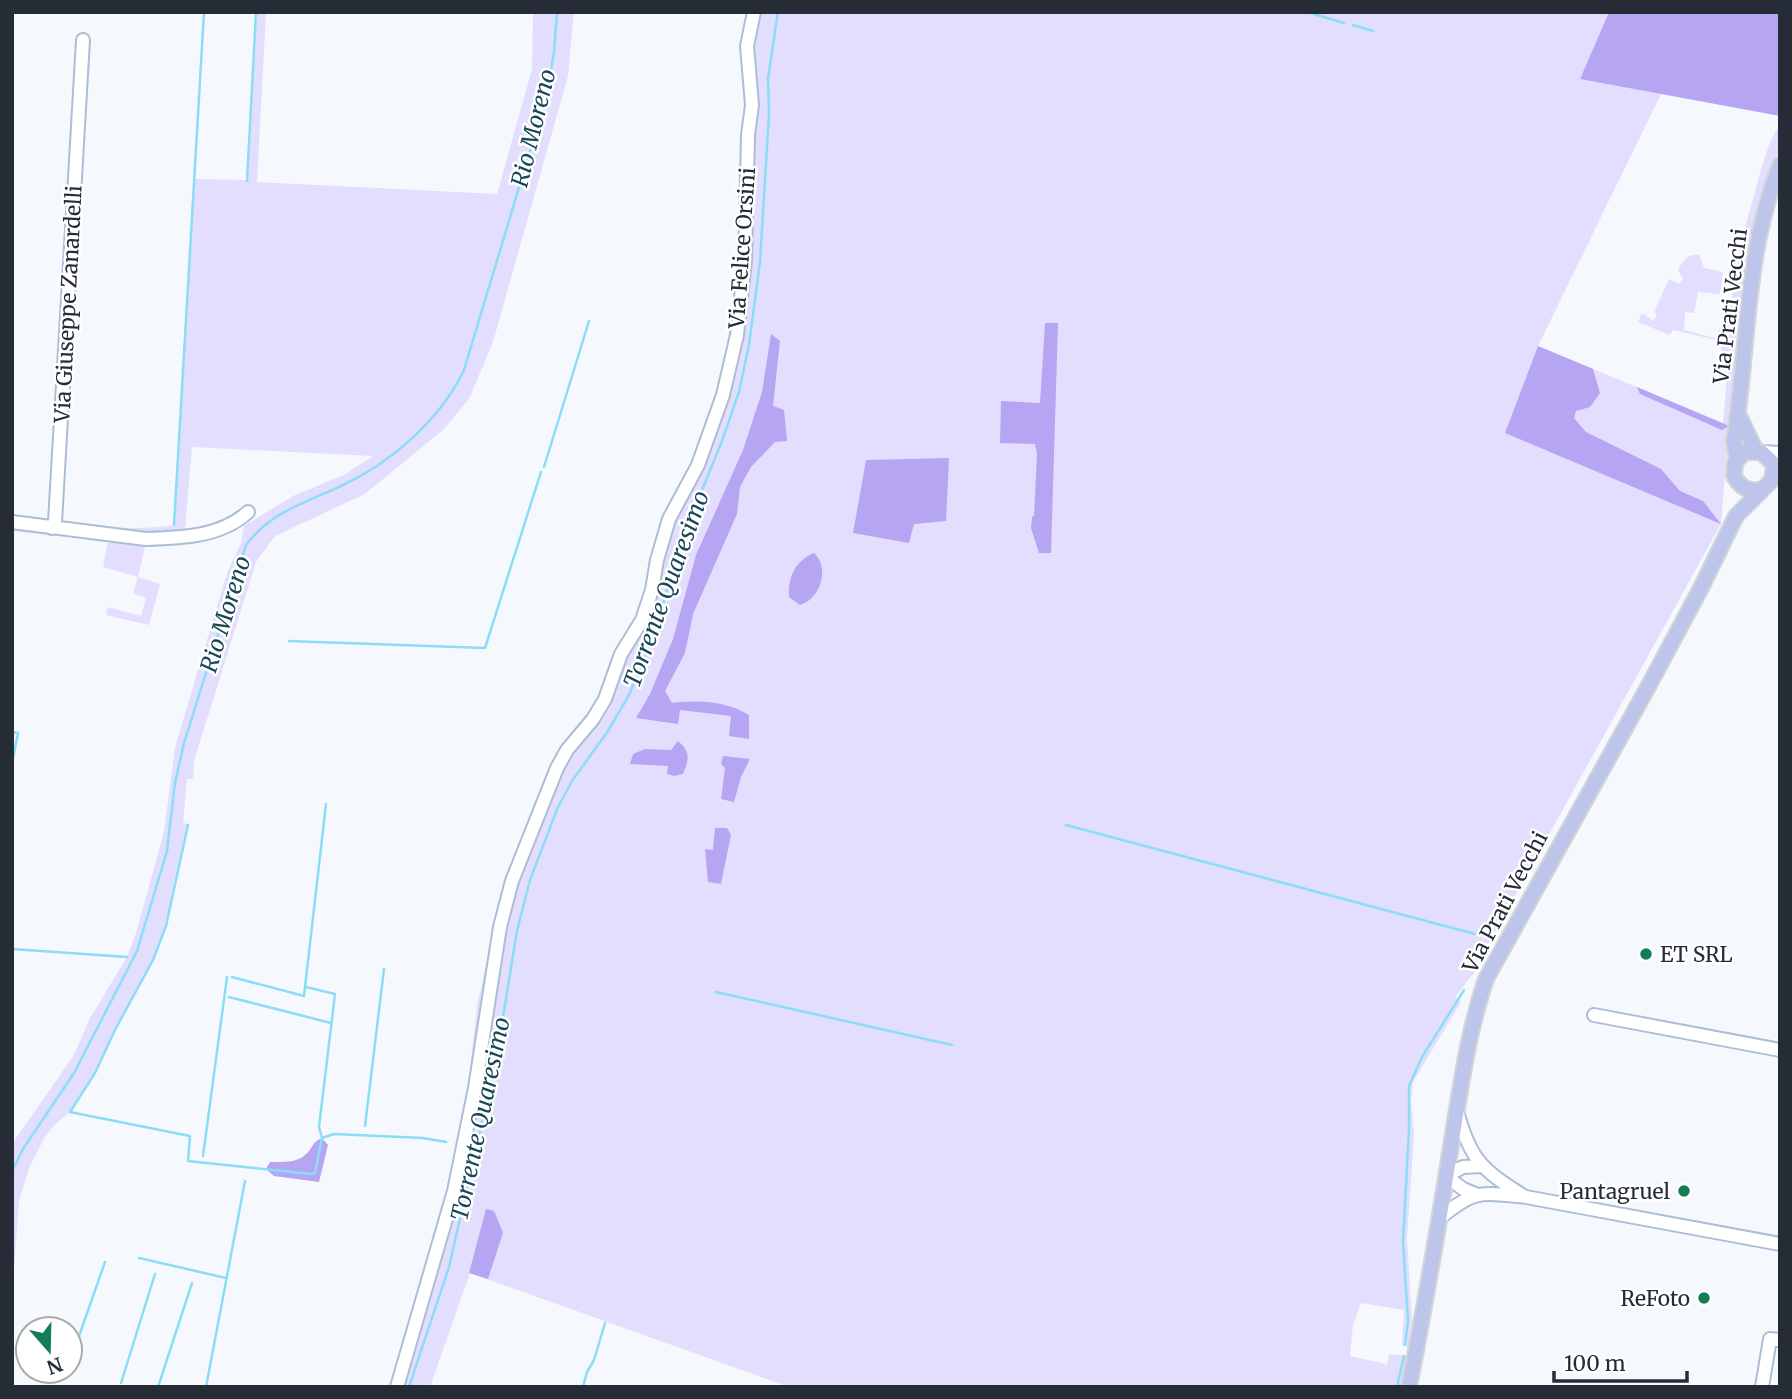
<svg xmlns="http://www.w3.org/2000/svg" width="1792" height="1399" viewBox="0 0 1792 1399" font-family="Merriweather,serif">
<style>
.green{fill:#e3defd}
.forest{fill:#b5a5f2}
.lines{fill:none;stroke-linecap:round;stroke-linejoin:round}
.stream{stroke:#8bddf6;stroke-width:2.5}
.minor-casing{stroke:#acbed5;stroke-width:16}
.major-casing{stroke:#d3d5d7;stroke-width:18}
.minor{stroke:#fff;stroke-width:12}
.major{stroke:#bec5ea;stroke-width:14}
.poi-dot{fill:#127d57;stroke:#fff;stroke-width:2.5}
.labels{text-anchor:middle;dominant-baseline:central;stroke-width:5;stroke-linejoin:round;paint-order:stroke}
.street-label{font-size:21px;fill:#252c35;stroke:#fff}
.poi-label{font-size:21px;fill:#252c35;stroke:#fff;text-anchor:end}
.water-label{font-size:23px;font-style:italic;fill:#184855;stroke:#fff}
</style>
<rect width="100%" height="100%" fill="#f5f9fe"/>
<path class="green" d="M256,12H266L257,182L497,194L532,69L533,12H574L568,76L493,342L469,399L444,429L376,485L363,495L275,536L256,562L194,761L193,779H187L183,822L188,825L166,926L153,960L115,1030L88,1085L70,1112L54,1125L45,1137L29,1168L19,1201L12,1299V1144L74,1055L90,1018L127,957L136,933L164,832L175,747L227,573L241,543L244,526L293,496L344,475L373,456L192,447L184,541L146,542L138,577L160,584L149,625L106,615L108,607L141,616L146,598L133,593L138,577L103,567L108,541L12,531V516C61,523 125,533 174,525L194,179L247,180Z
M748,12H1609L1580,79L1661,94L1538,346L1723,423L1728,365L1717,340L1673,330L1670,335L1638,322L1642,313L1654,321L1657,314L1654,312L1669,279L1680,284L1683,279L1678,270C1683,261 1687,253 1699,255L1704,268L1723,272L1720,294L1698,292L1694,313L1685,312L1684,330L1715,338L1722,325L1726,327L1731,324L1737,330L1721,524L1484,952L1477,960L1480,967C1473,973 1460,991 1455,998L1461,1002L1413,1082L1411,1101L1414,1134L1407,1238L1412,1321L1409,1347L1402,1345L1404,1310L1361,1303L1353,1325L1350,1356L1387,1364L1389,1354L1406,1356L1401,1387H789L470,1273L430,1387H390L431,1253L453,1161L468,1087L477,1006L500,900L549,771L594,707L610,664L641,607L657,534L695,454L722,379L738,274L741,150L746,106L740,50Z
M1780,124V148L1754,223L1738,311H1730C1735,270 1743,231 1755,192C1761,169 1767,144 1780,124Z"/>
<path class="forest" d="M1609,12H1780V116L1580,79Z
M1045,323H1058L1051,553H1039L1031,528L1032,517L1034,516L1037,454L1035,444L1000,443L1001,401L1040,403Z
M771,334L780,341L773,406L784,410L787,441L775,442L751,467L740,487L737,514L693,614L685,653L665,691L672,703C699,700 725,701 749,715V739L729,736L731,716L680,710L678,724L636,718L650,694L673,639L696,555L743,450L762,392Z
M1538,346L1593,369L1600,393L1590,407L1576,411L1574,418L1586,432L1661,469L1680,491L1703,501L1721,524L1505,433Z
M1637,387L1729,426L1722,430L1640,394Z
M949,458L946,521L914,524L909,543L853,533L866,460Z
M814,553C830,567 821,599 800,605L789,597C788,577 795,561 814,553Z
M678,741C691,752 689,759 683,774L674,776L667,774L668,766L630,764L633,754L645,749L671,750Z
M723,756L750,759L741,777L734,802L721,799L725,768L721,764Z
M715,828H727L731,835L721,884L708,882L705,849L713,850Z
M322,1138L328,1145L319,1182L274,1176L266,1169L270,1162C281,1162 297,1163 305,1155C313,1148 312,1142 322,1138Z
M486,1209L494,1211L503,1233L488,1279L469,1273Z"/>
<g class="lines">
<path class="stream" d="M1307,12L1344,23
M1353,25L1373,31
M247,181L256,12
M544,467L589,321
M174,525L204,12
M289,641L485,648L541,472
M12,732L18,733L12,764
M188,825L166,926L153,960L115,1030L95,1073L70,1112L190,1136L188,1161L311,1174L315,1173L322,1138L334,1134L423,1138L446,1142
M1066,825L1475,934
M12,949L127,957
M232,977L304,996L326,804
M306,987L335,994L319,1127L322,1138
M716,992L952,1045
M229,997L331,1023
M365,1126L384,969
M203,1156L227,977
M12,1171L23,1149L74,1073L137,951L167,851L175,783L184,743L246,545C270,512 305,503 341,486C391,463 440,420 464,370L546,98L554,53L557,12
M139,1258L226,1278
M1405,1345L1408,1321L1403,1242L1409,1129V1086L1422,1057L1464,990
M70,1362L105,1262
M121,1383L155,1274
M158,1387L192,1283
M206,1387L245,1181
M409,1387L449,1267L496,1060L517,931L530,880L558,807L572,781L608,731L629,695L655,633L679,547L722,441L739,392L749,345L760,262L769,114L768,78L778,12
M583,1387L587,1372L594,1360L605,1323
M1397,1387L1404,1356"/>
<g class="minor-casing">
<path id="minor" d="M1761,452L1780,453
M12,522L146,539C181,538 221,537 248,512
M52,528L55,522L83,40
M1594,1015L1780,1050
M1457,1111C1470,1159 1481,1169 1522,1195
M1475,1194L1463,1189L1446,1176L1463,1167L1481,1166
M1440,1218C1476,1188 1482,1193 1526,1197L1780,1244
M397,1387L454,1191L475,1088L500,927L512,881L557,768L567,750L593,719L605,699L621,654L642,620L652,590L657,560L669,519L698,465L723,395L737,335L745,261L748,135L752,105L747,46L754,12
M1762,1387L1770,1339L1780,1340"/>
</g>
<g class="major-casing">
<path id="major" d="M1739,416L1756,451
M1737,459L1734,441C1749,346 1744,256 1780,165
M1409,1387C1425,1305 1439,1223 1452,1140C1461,1085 1468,1032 1486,979L1648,687L1702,586L1736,516L1772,480L1774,467L1771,461L1761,452H1745L1735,462L1734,476C1741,488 1747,491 1760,490"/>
</g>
<use href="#minor" class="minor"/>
<use href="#major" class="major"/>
</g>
<g class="poi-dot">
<circle cx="1646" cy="954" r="7"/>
<circle cx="1684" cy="1191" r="7"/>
<circle cx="1704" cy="1298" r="7"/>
</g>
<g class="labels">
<g class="street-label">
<text transform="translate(742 248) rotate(-86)">Via Felice Orsini</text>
<text transform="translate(68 304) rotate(-87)">Via Giuseppe Zanardelli</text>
<text transform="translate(1730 306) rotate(-83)">Via Prati Vecchi</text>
<text transform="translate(1505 902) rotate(-62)">Via Prati Vecchi</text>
</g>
<g class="poi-label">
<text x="1660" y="954" text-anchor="start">ET SRL</text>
<text x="1670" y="1191">Pantagruel</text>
<text x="1690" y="1298">ReFoto</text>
</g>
<g class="water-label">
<text transform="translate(533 128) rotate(-76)">Rio Moreno</text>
<text transform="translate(666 589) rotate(-70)">Torrente Quaresimo</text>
<text transform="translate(225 614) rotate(-73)">Rio Moreno</text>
<text transform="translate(480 1119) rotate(-78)">Torrente Quaresimo</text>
</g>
</g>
<rect width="1792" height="1399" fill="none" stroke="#252c35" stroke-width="28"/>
<g transform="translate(49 1350) rotate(160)"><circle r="33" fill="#ffffff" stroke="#a8abae" stroke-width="2"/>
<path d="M0-5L12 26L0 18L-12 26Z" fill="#127d57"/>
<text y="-10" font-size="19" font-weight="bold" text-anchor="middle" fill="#252c35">N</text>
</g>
<path d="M1554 1371v10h133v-10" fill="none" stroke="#252c35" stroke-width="3.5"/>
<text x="1564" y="1371" font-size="21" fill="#252c35" stroke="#ffffff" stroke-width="5" paint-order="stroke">100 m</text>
</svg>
